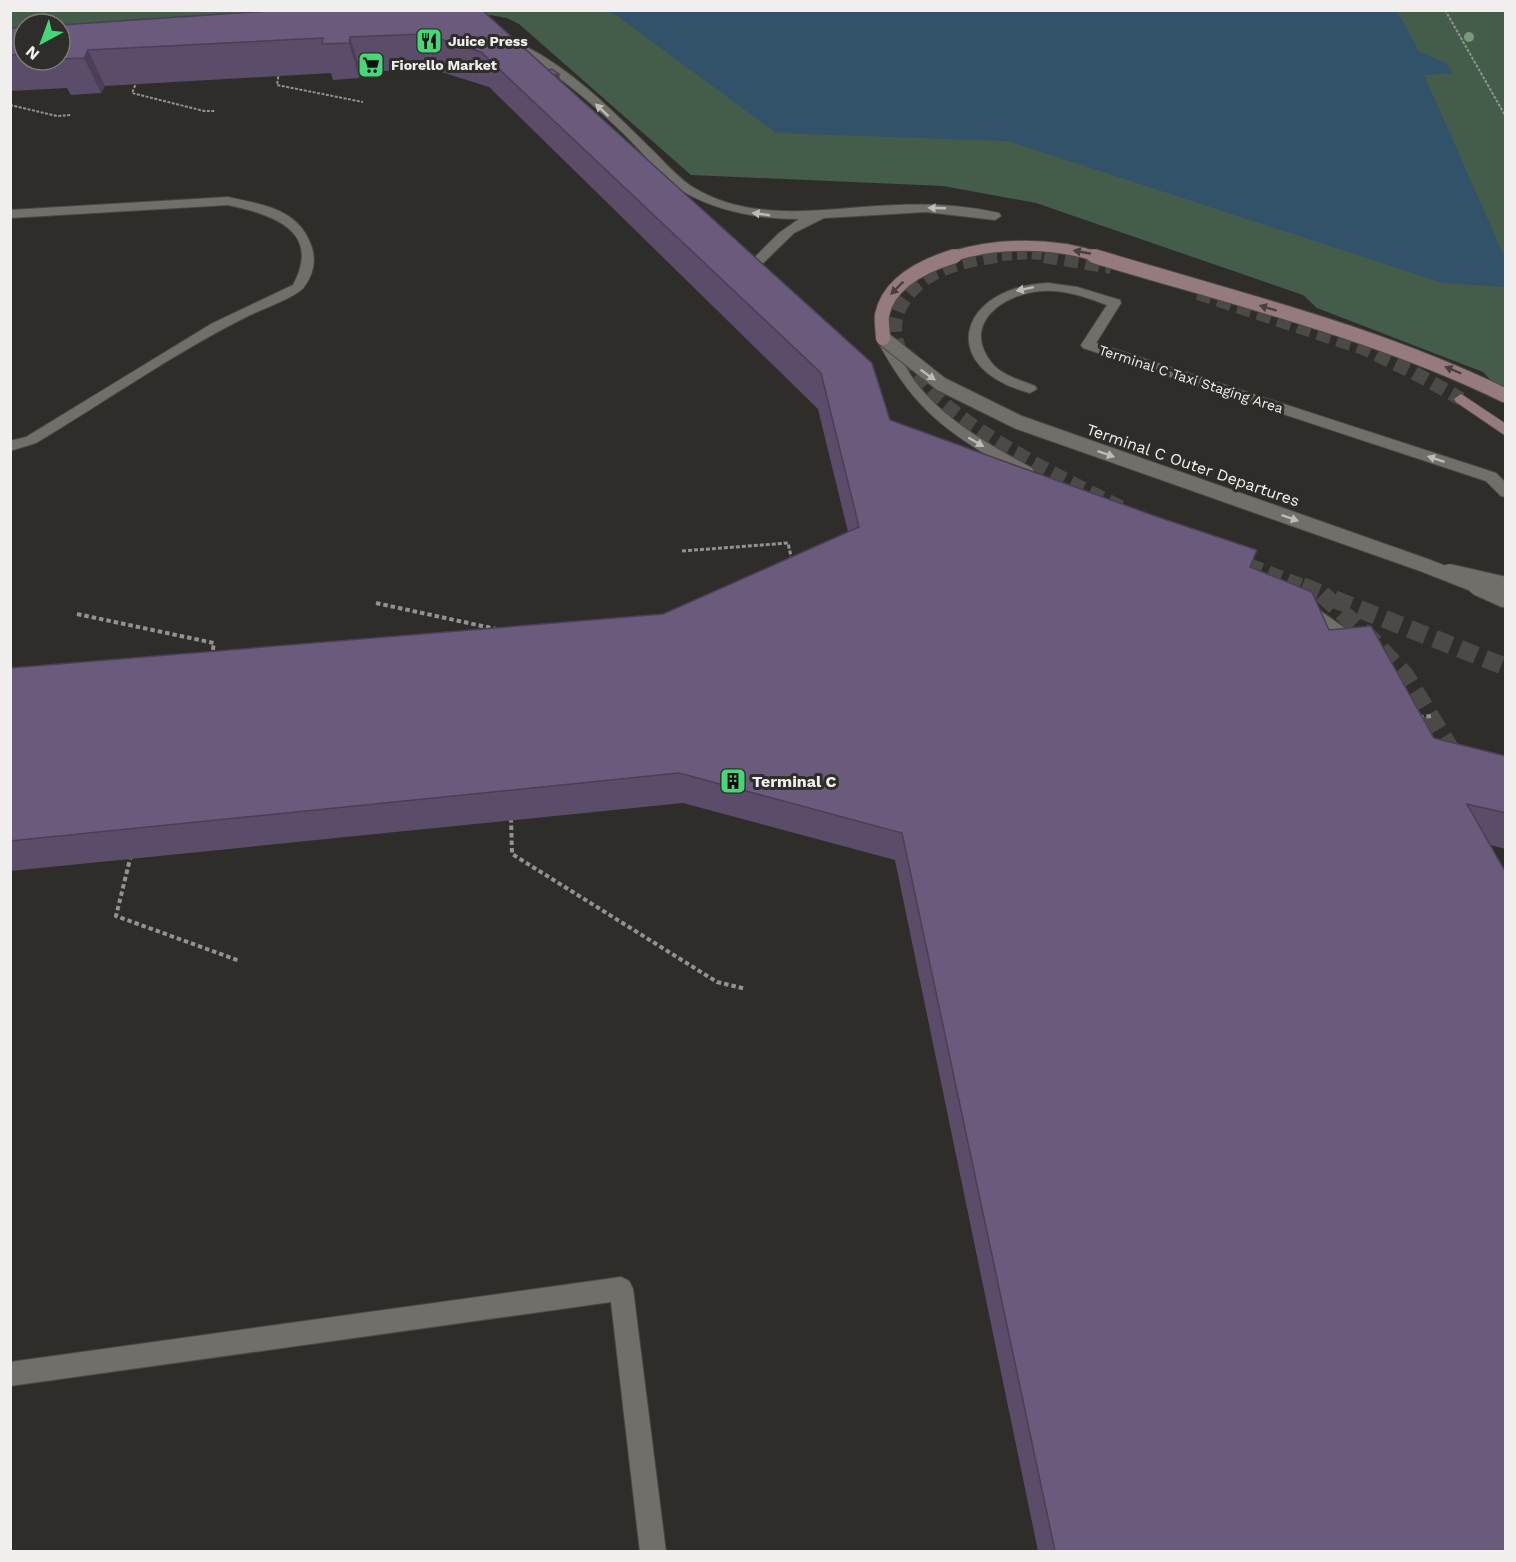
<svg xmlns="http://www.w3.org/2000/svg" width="1516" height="1562" viewBox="0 0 1516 1562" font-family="'Work Sans',sans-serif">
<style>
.green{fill:#445c4a}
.water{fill:#325269}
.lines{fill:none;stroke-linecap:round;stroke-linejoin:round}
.street-tunnel{stroke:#4c4a46;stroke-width:18;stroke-dasharray:18 9;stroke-linecap:butt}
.secondary-tunnel-far2{stroke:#4c4a46;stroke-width:10;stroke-dasharray:10 5;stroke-linecap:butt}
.secondary-tunnel-far1{stroke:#4c4a46;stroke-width:14;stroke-dasharray:14 7;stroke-linecap:butt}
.secondary-tunnel{stroke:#4c4a46;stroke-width:18;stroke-dasharray:18 9;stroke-linecap:butt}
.lane-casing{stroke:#4b4947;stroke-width:2}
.street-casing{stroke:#4b4947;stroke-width:2}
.secondary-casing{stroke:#4b4947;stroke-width:2}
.path-far2{stroke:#94928f;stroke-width:2;stroke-dasharray:3 1.5;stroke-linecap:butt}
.path-far1{stroke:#94928f;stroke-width:3;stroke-dasharray:4 2;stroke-linecap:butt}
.path{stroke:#94928f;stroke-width:4;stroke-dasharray:4.5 3;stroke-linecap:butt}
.lane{fill:#716f6a;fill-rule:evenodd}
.street{fill:#716f6a;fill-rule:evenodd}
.secondary{fill:#967b7e;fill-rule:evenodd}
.lane-bridge-casing{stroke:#4b4947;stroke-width:16;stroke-linecap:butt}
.street-bridge-far1-casing{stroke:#4b4947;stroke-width:16;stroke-linecap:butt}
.street-bridge-casing{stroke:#4b4947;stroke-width:20;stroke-linecap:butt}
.secondary-bridge-far1-casing{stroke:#4b4947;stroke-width:12;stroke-linecap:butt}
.secondary-bridge-casing{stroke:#4b4947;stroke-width:16;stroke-linecap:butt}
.lane-bridge{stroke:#716f6a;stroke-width:14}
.street-bridge-far1{stroke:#716f6a;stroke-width:14}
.street-bridge{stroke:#716f6a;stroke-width:18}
.secondary-bridge-far1{stroke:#967b7e;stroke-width:10}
.secondary-bridge{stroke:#967b7e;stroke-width:14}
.tree{fill:#7a987e}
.wall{fill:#5b4d6a}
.shaded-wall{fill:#4a3f56}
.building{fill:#6a5a7b;stroke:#4a3f56;stroke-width:1.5}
.oneway{fill:#bebcb9}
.oneway2{fill:#49403e}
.labels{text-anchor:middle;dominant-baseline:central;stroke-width:6;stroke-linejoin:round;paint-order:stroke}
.far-poi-label{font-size:14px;font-weight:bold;fill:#f1efed;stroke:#2f2d29;text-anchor:start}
.far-street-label{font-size:14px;fill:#f1efed;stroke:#2f2d29}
.street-label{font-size:16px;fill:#f1efed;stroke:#2f2d29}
.poi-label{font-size:16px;font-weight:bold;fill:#f1efed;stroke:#2f2d29;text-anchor:start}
</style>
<rect width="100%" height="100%" fill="#2f2d29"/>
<path class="green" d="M11,10L1505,11V395L1483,372L1317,308L1303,295L1036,203L943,186L691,175L519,24L507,18L473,12L60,39V24H24V41L11,42Z"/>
<path class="water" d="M606,11H1397L1419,51L1447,64L1452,73L1424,75L1505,258V287L1443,283L1008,141L776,133L619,17Z"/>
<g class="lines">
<path class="street-tunnel" d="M1322,594L1372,640L1405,675L1458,761
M1334,599L1506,667"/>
<path class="secondary-tunnel-far2" d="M987,257L1030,254L1061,257"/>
<path class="secondary-tunnel-far1" d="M997,256C960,261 918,271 900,307C860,388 1070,481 1122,508
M1044,256L1111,267
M1198,293L1363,348L1413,372L1461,399
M1229,557L1305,587"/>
<path class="secondary-tunnel" d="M1302,586L1322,594"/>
<g class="lane-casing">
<path id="lane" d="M496,35C505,34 514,40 521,44C570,68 610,108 648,146C662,159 676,176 691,186C748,222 815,210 877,206C918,203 960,204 999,213L1001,216L995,220L926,212L824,218L794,233L757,269C749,271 741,264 736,257L738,254H746L753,259L779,233L799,219C760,219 719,212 684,192C666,181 641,151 625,135C586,97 545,63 496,39Z
M228,197C264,205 300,209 312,248C316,262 313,275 304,287C297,297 260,310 248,316C174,353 106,401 36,443L10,451V441L26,437L211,324L293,285C323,230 271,214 228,205L10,218V210Z
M1048,283L1077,287L1120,300L1121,303L1096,343L1496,473L1506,483V497L1501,496L1486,481L1083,348L1081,345L1107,305C1086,297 1064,289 1041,291C1004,294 961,323 991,362C1001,375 1020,380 1035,386L1037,389L1030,393C935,368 958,287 1048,283Z
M621,1277L629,1281L633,1289L666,1552H640L611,1302L10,1386V1362Z"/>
</g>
<g class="street-casing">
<path id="street" d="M883,334L888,335C898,351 905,368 916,383C947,422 990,445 1032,468L1034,472L1032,476C1021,479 1008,468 999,462C938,427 909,401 876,338Z"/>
</g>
<g class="secondary-casing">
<path id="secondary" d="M1461,394L1506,424V436L1456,402L1454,399Z"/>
</g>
<path class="path-far2" d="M1445,10L1506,117
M279,72L277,85L363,102
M137,81L132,93L204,111H215
M10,105L57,116L71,115"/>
<path class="path-far1" d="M682,551L788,543L792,561"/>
<path class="path" d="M376,603L496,629
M77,614L214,643L212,655
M1419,717L1432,716
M511,818L512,854L717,982L746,989
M131,855L116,916L240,961"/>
<use href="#lane" class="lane"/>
<use href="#street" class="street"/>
<use href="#secondary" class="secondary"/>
<g class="lane-bridge-casing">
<path id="lane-bridge" d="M1449,571L1506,584"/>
</g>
<g class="street-bridge-far1-casing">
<path id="street-bridge-far1" d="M883,338L941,384L1018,422L1424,565L1480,587"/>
</g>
<g class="street-bridge-casing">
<path id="street-bridge" d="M1477,586L1506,599
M1305,611L1353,645"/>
</g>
<g class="secondary-bridge-far1-casing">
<path id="secondary-bridge-far1" d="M950,257C998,242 1051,242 1099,257"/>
</g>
<g class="secondary-bridge-casing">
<path id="secondary-bridge" d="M1094,256C1233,298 1375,332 1506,396
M883,338C883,331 881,322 882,315C889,281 925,265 955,256"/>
</g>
<use href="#lane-bridge" class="lane-bridge"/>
<use href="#street-bridge-far1" class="street-bridge-far1"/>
<use href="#street-bridge" class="street-bridge"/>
<use href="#secondary-bridge-far1" class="secondary-bridge-far1"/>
<use href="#secondary-bridge" class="secondary-bridge"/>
</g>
<circle class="tree" cx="1469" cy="37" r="5"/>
<path class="wall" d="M482,10L548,70L559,74L560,81L890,420L1250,567L1329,630L1434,738L1506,756V849L1490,845L1506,1551H1038L895,860L683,803L10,871V668L663,614L848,532L818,409L489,87L432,69L361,72L359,78L333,80L331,73L105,86L101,93L71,95L67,88L10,91V28L24,27V60H60V25Z"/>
<path class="shaded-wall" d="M350,37L361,72L359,78L349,43Z
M88,50L105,86L101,93L84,58Z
M559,74L560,83L554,75Z"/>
<path class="building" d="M282,10H482L872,363L890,420L1158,517L1257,550L1250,567L1312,592L1329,630L1371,626L1434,738L1506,756V813L1467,804L1506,873V1551H1055L902,833L679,773L10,841V668L663,614L859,527L821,373L481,52L424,34L350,37L349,43L322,44L323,38L88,50L84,58L60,59V25Z
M24,27V54L10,55V28Z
M552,69L559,74L554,75L548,70Z"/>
<defs><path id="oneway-solid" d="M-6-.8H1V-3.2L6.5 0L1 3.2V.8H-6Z" transform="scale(1.5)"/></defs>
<g class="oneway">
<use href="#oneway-solid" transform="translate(602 110) rotate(-137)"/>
<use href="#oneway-solid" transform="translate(937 208) rotate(-178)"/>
<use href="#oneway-solid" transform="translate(761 214) rotate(-172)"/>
<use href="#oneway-solid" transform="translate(1025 289) rotate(168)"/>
<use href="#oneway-solid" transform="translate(928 375) rotate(35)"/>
<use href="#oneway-solid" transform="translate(976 442) rotate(30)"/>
<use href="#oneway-solid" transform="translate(1106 454) rotate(19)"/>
<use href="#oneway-solid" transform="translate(1436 459) rotate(-162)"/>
<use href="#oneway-solid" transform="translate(1290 518) rotate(19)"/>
</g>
<g class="oneway2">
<use href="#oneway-solid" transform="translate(1082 252) rotate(-169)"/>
<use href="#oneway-solid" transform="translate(897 288) rotate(135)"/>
<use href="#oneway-solid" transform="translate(1268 308) rotate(-163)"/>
<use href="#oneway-solid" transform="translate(1453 370) rotate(-157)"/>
</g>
<defs>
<g id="restaurant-square" transform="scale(1.35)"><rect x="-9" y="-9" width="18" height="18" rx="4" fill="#46d779" stroke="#2f2d29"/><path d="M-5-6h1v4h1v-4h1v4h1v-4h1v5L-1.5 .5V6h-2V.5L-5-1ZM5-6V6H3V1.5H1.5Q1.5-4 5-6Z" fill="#111"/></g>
<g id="supermarket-square" transform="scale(1.35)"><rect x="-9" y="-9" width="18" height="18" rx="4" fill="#46d779" stroke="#2f2d29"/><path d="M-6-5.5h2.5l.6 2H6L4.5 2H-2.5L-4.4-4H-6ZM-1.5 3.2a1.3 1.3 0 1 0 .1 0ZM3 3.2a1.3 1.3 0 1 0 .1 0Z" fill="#111"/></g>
<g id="building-square" transform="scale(1.35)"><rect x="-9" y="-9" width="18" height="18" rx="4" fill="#46d779" stroke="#2f2d29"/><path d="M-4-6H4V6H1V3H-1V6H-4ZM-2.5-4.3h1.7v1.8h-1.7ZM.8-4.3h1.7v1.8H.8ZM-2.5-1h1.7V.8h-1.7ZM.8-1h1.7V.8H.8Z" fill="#111"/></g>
</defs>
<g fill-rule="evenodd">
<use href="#restaurant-square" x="429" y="41"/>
<use href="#supermarket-square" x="371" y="65"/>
<use href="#building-square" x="733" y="781"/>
</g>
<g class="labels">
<g class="far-poi-label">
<text x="448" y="41">Juice Press</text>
<text x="391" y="65">Fiorello Market</text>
</g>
<g class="far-street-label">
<text transform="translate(1191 379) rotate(18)">Terminal C Taxi Staging Area</text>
</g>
<g class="street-label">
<text transform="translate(1193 465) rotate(19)">Terminal C Outer Departures</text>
</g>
<g class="poi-label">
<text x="752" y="781">Terminal C</text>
</g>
</g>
<rect width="1516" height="1562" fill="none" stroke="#f1efed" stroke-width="24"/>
<g transform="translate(42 42) rotate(221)"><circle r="28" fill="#2f2d29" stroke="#7d7b77" stroke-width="1.5"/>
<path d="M0-4.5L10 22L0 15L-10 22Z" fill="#46d779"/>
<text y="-9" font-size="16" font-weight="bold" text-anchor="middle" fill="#f1efed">N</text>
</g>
</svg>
